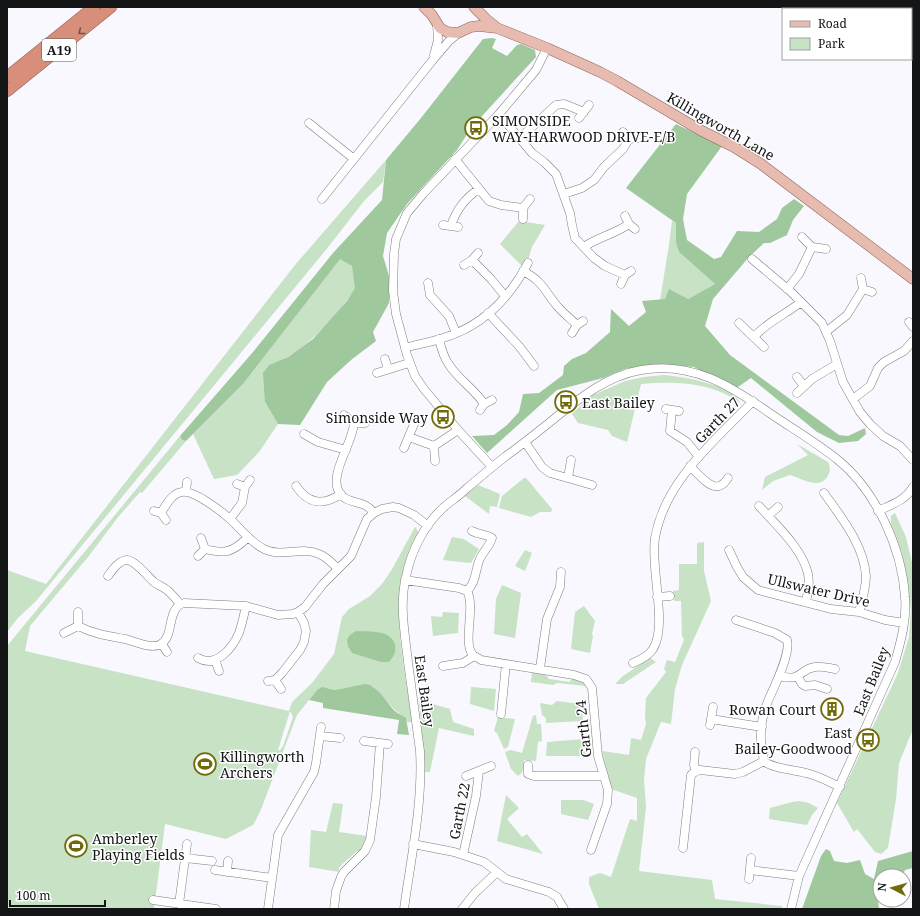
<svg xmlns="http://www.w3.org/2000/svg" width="920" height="916" viewBox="0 0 920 916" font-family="'Noto Serif',serif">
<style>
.green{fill:#c7e2c5;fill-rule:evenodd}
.forest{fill:#9fc89c}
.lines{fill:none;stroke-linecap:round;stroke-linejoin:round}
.minor-casing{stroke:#7d7d82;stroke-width:9}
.major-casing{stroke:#936457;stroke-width:11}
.highway-casing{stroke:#936457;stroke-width:12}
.minor{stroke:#fff;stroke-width:8}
.major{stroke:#e7bbaf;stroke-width:10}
.highway{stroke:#d78e7a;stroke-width:11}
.oneway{stroke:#765248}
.labels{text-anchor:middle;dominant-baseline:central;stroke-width:3;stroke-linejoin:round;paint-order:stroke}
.shield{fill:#fff;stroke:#5a5b5d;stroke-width:1}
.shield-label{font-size:13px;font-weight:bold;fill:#141517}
.poi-label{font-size:14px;fill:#141517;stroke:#fff;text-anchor:start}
.street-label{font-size:14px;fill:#141517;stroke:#fff}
</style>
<rect width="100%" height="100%" fill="#f8f8fe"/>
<path class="green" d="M386,160L383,182L364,201L325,251L103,520L36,601L18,618L7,632V570L46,584L295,265Z
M519,221L545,225L532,247L528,260L522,266L500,244Z
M672,221L676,223V243L679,252L715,284L688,299L660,300L669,245Z
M340,258L352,266L356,288C338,314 315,340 289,356C283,360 275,362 269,365L265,402L278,424L259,452L237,475L214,479L193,434L243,384Z
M663,375C680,376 735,385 740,403C712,382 675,381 641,384L627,442L612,436L608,430L578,423L572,414L591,396L625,381L644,377Z
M180,436L182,440L186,441L142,493L140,492L119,516L88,557L30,626L25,651L289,711L292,702L312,683L334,654L342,617L349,609L370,596L382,584L391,571L415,527L419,533C414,542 408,553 405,563C391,615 405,669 412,722H407L405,718L395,710L374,687L364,684L335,690L328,688L317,690L297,715L260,812L253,825L226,839L165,824L154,909H7V646ZM290,711L293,717L283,746L280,750H278Z
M797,444L828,462C830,467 831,471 827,477C819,490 801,478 790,475L773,481L762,490L765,477L808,455Z
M524,478H526L552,509L551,512H540L531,517L499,508L502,496Z
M478,485L500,494L497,507L490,506L489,514L465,496Z
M895,513L906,537L913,567V729L899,763L896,799L888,848L881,854L875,852L857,829L854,832L837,803L898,673L909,637L911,609L908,587L902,553L891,524V516Z
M452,537L464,539L479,549L471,563L443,560Z
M704,542V571L711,601L682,665L675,689L671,724L661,722L646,759L644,779L646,807L639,871L712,880L715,899L782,906V909H599L589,884V877L600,873L611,877L630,819L637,821V798L611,789L602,751L629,755L631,738L641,740L646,724L645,717L646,698L666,672L664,669L667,660L675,662L684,640L682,636L681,601H674L673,591L679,590V564H697V543Z
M525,550L532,553L525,571L515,566Z
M502,585L521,593L515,638L494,634L496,599Z
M584,606L595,621L592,634L593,636L590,653L571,649L575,612Z
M443,612L459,613L458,633L433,636L431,616L442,617Z
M650,658L656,662L623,684H615L623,676Z
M532,672L545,674L549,679L570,682L571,679C578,680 582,681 586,686L557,683L553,685L531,682Z
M471,687L496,689L494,711L470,704Z
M419,700L450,709L453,722L474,729V736L439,728L430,772H425Z
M557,701L581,704L583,721L546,723V718L542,715L540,703L552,705Z
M536,715L537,724H541L542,741L538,742L536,761L524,760C524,767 524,772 518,776L511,769L505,752L511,750L522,753L533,716Z
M498,717L515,719L508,747L504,749L497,733L494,731Z
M584,739L586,756H546L547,742Z
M506,795L519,808L507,819L522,837L527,834L543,854L497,841Z
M561,800H583L594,804L588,820L561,814Z
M799,801L809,803L818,808L812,815L807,825L769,819L770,808L792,802Z
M333,803L343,804L339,832L367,836L364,847L360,851H357L339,867V872L309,867L311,830L326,832Z"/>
<path class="forest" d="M492,38L496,39L492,48L507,56L517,45L521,44L535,50L536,57L471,128L457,150L407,204L387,233L383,256L389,276V303L373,332L376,341L351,360L327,382L300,425L278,424L265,402L263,373L269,365L288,357L313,339L347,301L355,288L352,266L340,259L243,384L186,441L182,440L180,436L253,352L333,253L382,200L386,160L421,118L483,39Z
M676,124L722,146L687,194L683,219L687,240L714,259L721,257L737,231L759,232L777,219L782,208L794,199L804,206L793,220L787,235L770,243H764L749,257L713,299L705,326L730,355L839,435L848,436L865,428L866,434L858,441L839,443L817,432L751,378L735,389L694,367L661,364L625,369L603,378L557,390L487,453L472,436L494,435L507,425L519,412L523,394L539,393L563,375L564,366L572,359L586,353L610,332L611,309L629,326L646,312L642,301L665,299L669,289L688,299L715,284L679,252L676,243V223L626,188Z
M356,631C369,632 391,629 395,645C396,653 394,656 389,662H381L352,653L348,646L347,640L350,635Z
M364,684C376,683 387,703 395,711C398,714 402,715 406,718L409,735L397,734L399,720L323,708V703L309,700L317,690L322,687L335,690Z
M826,849L830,851L834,861L847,863L860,860L865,874L874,879L878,861L913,851V868L905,870L902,876H880V883L877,889L879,909H802L821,856Z"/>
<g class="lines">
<g class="minor-casing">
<path id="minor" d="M434,55L438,40L437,24
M499,114L532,153L544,162L556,174L570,213L572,225L575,238L594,258L605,266L625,275
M579,118L589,105
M309,123L354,159
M623,132L629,139L638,138
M520,138L556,105L564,104L584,112
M455,159L489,201L501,205L523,208
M564,194L582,188L594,180L604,167L623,149L629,139
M322,199L432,61L449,41L460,32
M625,216L629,224L635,229
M523,219V208L530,199
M443,225L458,227
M451,226C456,210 465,198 479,189
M802,237L812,247L826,249
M584,247C598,237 615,234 629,224
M752,259L790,291L822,323L830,341L843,382L860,412L870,424L883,436L900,446L913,460
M472,260L491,279L505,296
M464,265L472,260L478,253
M523,271C544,282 545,292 558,307C564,314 571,319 577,325
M861,278L863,289L872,292
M428,283L430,295L449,316L456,333
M621,284L625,275L631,271
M787,289L799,274L812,247
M488,313L519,346L534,366
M909,322L913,327
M739,323L764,347
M827,331L847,315L863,289
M572,333L577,325L583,321
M754,337C768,321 785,315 801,302
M439,339C441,347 443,356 448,363C457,379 474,388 484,404
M405,348C418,344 433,342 446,337C484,325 510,297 528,263
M385,359L388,369
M377,373L409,363
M797,377L804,386
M797,393L812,379L837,364
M853,399L870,386L878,368L884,362L904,351L913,341
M666,409L679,411
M480,410L484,404L492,400
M672,410L670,431L687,442L699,457
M344,415L354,423H365
M354,423C353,444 326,477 341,495C350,505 364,499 374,513
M304,434L318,442L346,450
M409,437L434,446
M525,442L542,467L550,473L592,485
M404,448L414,424
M435,461L434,446L458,430
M690,466C696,472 710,489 719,486C723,485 726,481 728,478
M492,467L458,430L424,389L415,376L407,355L396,314L393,291L394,254L396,239L407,213L423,194L499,114L536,70L547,48
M568,478L571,460
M237,484L245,487L250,480
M296,486C308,504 323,506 341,494
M186,492L187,482
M824,493C841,517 864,545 866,576C866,588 862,601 859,612
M759,506C775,524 803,549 808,574C810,583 808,592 806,602
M154,511L161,513L166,520
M878,511C891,505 906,500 913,487
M161,513C166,505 172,493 182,492C194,490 221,511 230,519C242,530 250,542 264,549C282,558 302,546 319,554C327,557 333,564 338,569
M768,516L778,507
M230,519L242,503L245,487
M205,549C224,554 232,553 247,538
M729,550L737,567L743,577L758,590L831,609L859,612L885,620L904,623
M198,556L205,549L201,538
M108,576C112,570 119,560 127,560C136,561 147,576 154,582C158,585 163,587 167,590C172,594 176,599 180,604
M405,580L459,588L467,591C476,607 462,643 473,655C475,657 479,658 481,660L574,675L586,679L592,688L598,756L608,790L607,804L591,850
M467,591C476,582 475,572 479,561C482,552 489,548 492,538C486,534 479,535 472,531
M657,597L670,596
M736,620L775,633L787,640C791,654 774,687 768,701C760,720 759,741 764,761C772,769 798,770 810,774C820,777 830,782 840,787
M78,626C94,634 108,636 125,639C134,641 152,650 161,644C175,635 166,608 184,603L246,606L278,615L293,614L298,612L305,607L323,584L351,556L367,519L374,513L382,509L393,507L399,508L414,515L428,526
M64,633L78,626V612
M162,644L167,652
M198,658C216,668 232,649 239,633C242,624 244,615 246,606
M215,660L219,671
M633,663C640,660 649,656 653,649C668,625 650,568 655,538C665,480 715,441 753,401
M443,666L463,663L474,656
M540,668L547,619L560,587L561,572
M779,676C803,682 799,669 815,667C822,666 829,668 835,669
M798,677L802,684L805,686L815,685L827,689
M275,680L281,689
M268,681L275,680L282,673L300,650L304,642L306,631L304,623L298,612
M501,714L506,664
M711,719L762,727
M710,725L713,707
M320,736L340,738
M364,741L388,744
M695,752L694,765L696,771
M528,765V774L534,776H604
M466,776L491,766
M413,844L454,852L484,862L506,879L549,892L557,897L564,909
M683,848L691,775C694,772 696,771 700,770L735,774L743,772L764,761
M463,855L476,796L479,771
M185,858L212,861
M215,870L272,878
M750,870L799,876
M227,872L228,861
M749,879L751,858
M153,900L216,909
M179,904L187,844
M268,909L278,835L314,772L316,763L321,727
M334,909L336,891L341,877L344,872L365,851L370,840L376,797L380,743
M404,909C411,857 423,804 420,751C416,721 412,692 408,662C405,634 399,605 406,577C411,551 424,525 444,507C451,501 459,496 466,489C479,478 492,467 506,456C523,444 539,431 555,418C581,397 607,376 641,370C692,361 731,386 771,414C793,429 817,443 838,460C876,491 902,548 905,597C907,619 901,641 895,662L799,876L791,909
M462,909L475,893L496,873"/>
</g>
<g class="major-casing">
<path id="major" d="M424,7L432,15L440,28L447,32L458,33L471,27L479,26L497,28L547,48L600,72L617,81L700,130L734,147L761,164L913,279
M474,7L486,19L496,27"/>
</g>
<g class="highway-casing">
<path id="highway" d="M7,77L94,7
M7,91L111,7"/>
</g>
<use href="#minor" class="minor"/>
<use href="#major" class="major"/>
<use href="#highway" class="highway"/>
</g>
<defs><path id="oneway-chevron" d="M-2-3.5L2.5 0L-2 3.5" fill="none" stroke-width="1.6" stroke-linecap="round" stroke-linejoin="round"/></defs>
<use class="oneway" href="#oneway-chevron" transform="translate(81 32) rotate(141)"/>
<defs>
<g id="bus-ring" transform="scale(1.15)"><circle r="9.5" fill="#fff" stroke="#706b08" stroke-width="1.5"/><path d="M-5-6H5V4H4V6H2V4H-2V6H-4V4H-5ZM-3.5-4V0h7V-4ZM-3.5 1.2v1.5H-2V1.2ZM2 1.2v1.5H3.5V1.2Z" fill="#706b08"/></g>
<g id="building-ring" transform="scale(1.15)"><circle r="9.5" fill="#fff" stroke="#706b08" stroke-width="1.5"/><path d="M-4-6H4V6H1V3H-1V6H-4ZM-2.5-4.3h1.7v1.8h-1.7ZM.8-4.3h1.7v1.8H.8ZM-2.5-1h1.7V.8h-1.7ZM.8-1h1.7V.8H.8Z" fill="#706b08"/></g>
<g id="stadium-ring" transform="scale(1.15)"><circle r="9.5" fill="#fff" stroke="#706b08" stroke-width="1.5"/><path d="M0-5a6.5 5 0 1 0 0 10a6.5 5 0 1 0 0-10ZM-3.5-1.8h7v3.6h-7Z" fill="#706b08"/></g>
</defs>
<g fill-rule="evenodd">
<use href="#bus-ring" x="476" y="128"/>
<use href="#bus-ring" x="566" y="402"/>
<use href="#bus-ring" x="443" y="417"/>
<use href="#building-ring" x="832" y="709"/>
<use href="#bus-ring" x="868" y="740"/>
<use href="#stadium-ring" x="205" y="764"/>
<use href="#stadium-ring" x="76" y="846"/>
</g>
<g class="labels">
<rect class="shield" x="42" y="39" width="34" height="22" rx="3"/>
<g class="shield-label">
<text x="59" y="50">A19</text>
</g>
<g class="poi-label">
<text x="492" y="120">SIMONSIDE<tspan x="492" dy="16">WAY-HARWOOD DRIVE-E/B</tspan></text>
<text x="582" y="402">East Bailey</text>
<text x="428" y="417" text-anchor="end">Simonside Way</text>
<text x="816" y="709" text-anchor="end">Rowan Court</text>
<text x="852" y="732" text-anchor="end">East<tspan x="852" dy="16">Bailey-Goodwood</tspan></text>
<text x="220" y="756">Killingworth<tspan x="220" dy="16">Archers</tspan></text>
<text x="92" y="838">Amberley<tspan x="92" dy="16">Playing Fields</tspan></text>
</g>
<g class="street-label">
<text transform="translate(721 126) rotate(30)">Killingworth Lane</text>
<text transform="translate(717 420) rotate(-46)">Garth 27</text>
<text transform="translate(819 590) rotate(13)">Ullswater Drive</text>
<text transform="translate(871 681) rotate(-68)">East Bailey</text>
<text transform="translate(425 691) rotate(82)">East Bailey</text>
<text transform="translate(583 729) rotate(-96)">Garth 24</text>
<text transform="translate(459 811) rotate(-79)">Garth 22</text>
</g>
</g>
<rect width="920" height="916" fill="none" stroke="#141517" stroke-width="16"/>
<rect x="782" y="8" width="130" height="52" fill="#ffffff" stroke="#a1a1a2"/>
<rect x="790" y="21" width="20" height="6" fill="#e7bbaf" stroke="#a1a1a2"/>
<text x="818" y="28" font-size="12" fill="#141517">Road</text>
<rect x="790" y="38" width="20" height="12" fill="#c7e2c5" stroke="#a1a1a2"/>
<text x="818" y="48" font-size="12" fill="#141517">Park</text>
<g transform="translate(892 888) rotate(276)"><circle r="19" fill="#ffffff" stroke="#a1a1a2"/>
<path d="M0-3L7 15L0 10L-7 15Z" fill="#706b08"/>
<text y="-6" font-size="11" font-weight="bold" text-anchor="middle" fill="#141517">N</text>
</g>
<path d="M10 900v6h95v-6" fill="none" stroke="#141517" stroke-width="2"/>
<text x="16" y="900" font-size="12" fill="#141517" stroke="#ffffff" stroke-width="3" paint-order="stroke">100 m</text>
</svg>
